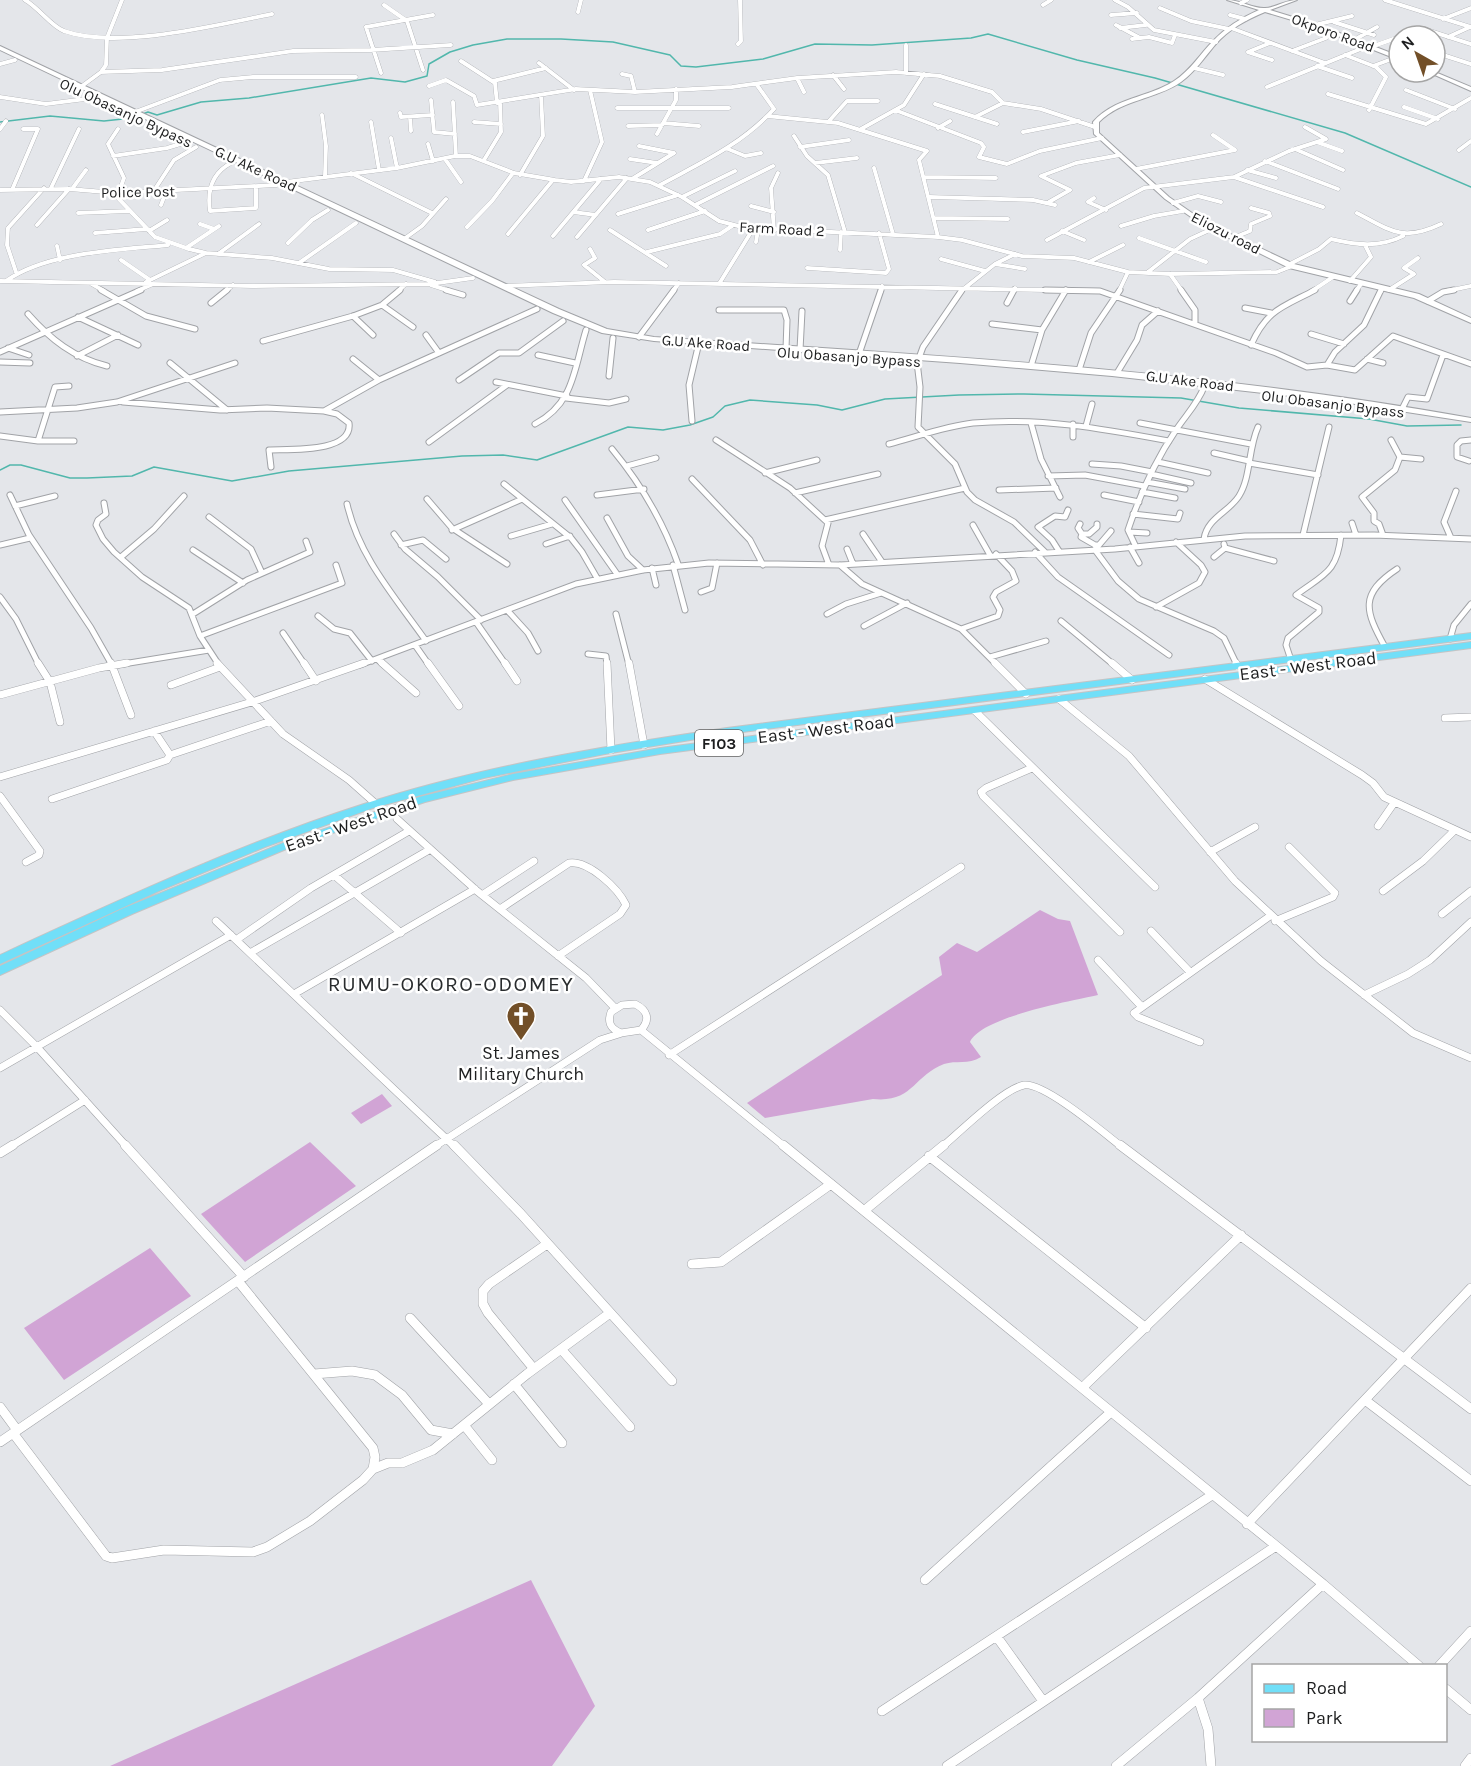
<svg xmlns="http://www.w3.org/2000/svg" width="1471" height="1766" viewBox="0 0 1471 1766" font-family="Karla,sans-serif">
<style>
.green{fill:#d1a4d5}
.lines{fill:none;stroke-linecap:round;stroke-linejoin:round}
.stream{stroke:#51b7ac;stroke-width:1.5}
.street-far3-casing{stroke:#a1a3a7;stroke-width:4.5}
.street-far2-casing{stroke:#a1a3a7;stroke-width:7}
.street-far1-casing{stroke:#a1a3a7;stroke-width:8}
.street-casing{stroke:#a1a3a7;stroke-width:10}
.secondary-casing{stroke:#a1a3a7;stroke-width:2}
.primary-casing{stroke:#c4c4c5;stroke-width:2}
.street-far3{stroke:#fff;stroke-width:4}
.street-far2{stroke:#fff;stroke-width:5}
.street-far1{stroke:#fff;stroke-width:7}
.street{stroke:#fff;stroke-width:9}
.secondary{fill:#fff;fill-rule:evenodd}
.primary{fill:#71dff8;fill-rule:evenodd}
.labels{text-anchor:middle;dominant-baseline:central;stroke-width:5;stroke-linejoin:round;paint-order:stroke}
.far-street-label{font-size:15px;fill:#1d1e1f;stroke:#fff}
.shield{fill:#fff;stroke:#616262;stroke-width:1.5}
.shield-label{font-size:16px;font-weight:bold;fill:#1d1e1f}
.street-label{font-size:18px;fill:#1d1e1f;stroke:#fff}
.poi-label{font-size:18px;fill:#1d1e1f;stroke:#fff}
.quarter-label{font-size:21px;letter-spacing:1.5px;fill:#292c2e;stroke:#fff}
</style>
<rect width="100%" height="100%" fill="#e4e6ea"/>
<path class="green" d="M1040,910L1058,919L1070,921L1098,995C1071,1001 981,1017 970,1042L981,1057C968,1065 956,1060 944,1064C913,1076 913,1103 873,1099L765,1118L747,1103L942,975L939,957L957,943L977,952Z
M382,1094L392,1106L361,1124L351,1113Z
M310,1142L356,1186L245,1262L201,1214Z
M150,1248L191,1296L64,1380L24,1328Z
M531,1580L595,1706L552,1766H110Z"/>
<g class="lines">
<path class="stream" d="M143,114L148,112L157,115L201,102L249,98L371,78L405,82L427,76L429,64L450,52L473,45L507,39H561L613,42L670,55L681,66L696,67L763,59L815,44L872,45L971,38L988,34L1077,60L1155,78L1345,133L1471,187
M0,122L50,116L104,121L132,118
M0,470L10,465H21L70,478H87L132,476L154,467L232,481L289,471L462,456L503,455L537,460L628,427L663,430L690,425L713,417L725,406L750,400L817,405L842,410L885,399L959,395L1024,394L1181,398L1239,408L1369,419L1407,426L1461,425"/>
<g class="street-far3-casing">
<path id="street-far3" d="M25,0C38,7 52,27 64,31C117,50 217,25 272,14
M1115,0L1128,7L1154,30L1216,42
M1385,0L1471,27
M1241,3L1247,0
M384,5L407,21L423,70
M1043,5L1051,0
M1160,8L1191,21L1229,29
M578,12L581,0
M1111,15L1137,13
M1230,15L1245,19
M1443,19L1471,8
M1334,22L1374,35
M1116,25L1140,38
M1315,25L1352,16
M1120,28L1146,25
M1231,28L1325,63
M1424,29L1471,44
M1448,37L1470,27
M1132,39L1149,37L1172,43L1175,35
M1354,40L1377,27
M1270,43L1248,52L1272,60
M738,44L741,41L740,0
M906,45V72
M1371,47L1399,37
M1292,51L1326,38
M1345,55L1376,67L1386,77L1369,110
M1446,56L1471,64
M461,61L495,83L497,103
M539,63L574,90
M0,64L15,60
M1317,66L1352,78
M1373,66L1397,57
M1194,68L1223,75
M101,72L162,70L293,51L371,50L451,45
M381,73L366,27L433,15
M622,74L631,76L635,92
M833,75L844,89
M493,81L546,68
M82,86L101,72L106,65L107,38L122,0
M429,86L446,80L474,96L477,105L576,89L635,92L732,87L797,78
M1267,87L1368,46
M1406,90L1455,109
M804,92L797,78L896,72L940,76L992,92L1003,103L1041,109L1095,127
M1328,94L1426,124L1471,98
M0,97L46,104L93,98
M431,100L434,132L455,134
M453,102L456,156
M935,104L997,124
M1404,107L1438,119
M617,108H729
M895,110L981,143L984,147L979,157L1007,164L1040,151L1102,138
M135,112L220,80L253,77H356
M400,113L401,117L433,115
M322,115L326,146L325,176
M767,116L838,123L927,151L919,160L938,237
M410,117L411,131
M975,117L1003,103
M829,121L847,101H878
M371,122L379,170
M474,122L501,124
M663,123L699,126
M628,126L662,125
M938,128L950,121
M0,129L6,121
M118,129L108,144L124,178L117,197L155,237L189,249L206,253L272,258L329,269L393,270L435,282
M861,129L904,105L924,74
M1023,132L1079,121
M657,134L676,100V89
M794,136L807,156L828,175L845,232
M391,138L397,168
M1317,142L1342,151
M428,144L433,161
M800,147L849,140
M728,149L745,156L761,153
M1295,149L1343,170
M1459,150L1471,141
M113,156L167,148L187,142
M445,159L461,182
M630,159L657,163
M484,160L501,132L500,102
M1265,161L1338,189
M231,163C212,173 207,191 210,211L256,208V187
M815,163L857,158
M874,168L893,234
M1136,169L1235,150L1213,135
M1247,170L1276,178
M351,173L432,213
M520,175L543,136L541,95
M924,177L996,178
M1234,177L1323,207
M632,179L674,153L639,146
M584,181L602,142L590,90
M286,182L397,168L455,156H470L514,173L555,180L571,182L619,177L650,182L682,197L719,221L746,228L938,237L962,240L1022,256L1074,258L1128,272L1170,274L1277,272L1292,266
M660,185C702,162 741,145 774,109L757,85
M51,188L79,129
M72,189L86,170
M0,190L69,189L117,193L277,185
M12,190L38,129H23
M153,192L174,160L196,147
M682,197L735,171
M930,197L1033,200L1055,205
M1094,198L1088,202L1106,210
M1049,202L1070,190L1041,176L1076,163L1120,155
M1173,203L1198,196L1221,202
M161,205L166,192
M695,205L773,166
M751,206L774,212
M573,212L596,215
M78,213L130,211
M1357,213C1391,231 1403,242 1441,224
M618,214L678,195
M934,218L1008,219
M200,224L214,229
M37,225L69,189
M1121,226L1154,216L1183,211
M467,227L492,201L513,173
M610,230L666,266
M648,230L705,211
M149,231L167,220
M774,231L771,188L778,173
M1062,231L1084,240
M95,233L147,229
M508,234L553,180
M553,236L601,179
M577,237L627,178
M1139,238L1206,262
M1233,238L1250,231L1251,224L1270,216L1269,213L1251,208
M404,239L422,226L446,199
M1047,240L1144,188L1234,177L1289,151L1326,139L1305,127
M756,242L758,230
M288,243L312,220L328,210
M57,246L60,260
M186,248L219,226
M590,249L595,258L584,265L605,282
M840,250L841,232
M647,252L720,234L732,226
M218,254L259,224
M941,259L985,271
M121,260L150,280
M1089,262L1123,245
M299,263L356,223
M995,264L1025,269
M1290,264L1319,249L1331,239C1356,245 1379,248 1403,236
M807,268L886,273L889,269L879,233
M16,272L7,245L8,228L44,188
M1148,272L1190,239L1214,228
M1170,274L1182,291
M0,281L252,286L430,284L473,278
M6,281C47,252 119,250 168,245
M1350,281L1371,257L1365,245
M146,282L206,253
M90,283L104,291
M719,284L753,229
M431,285L450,291
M504,286L614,282L1100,291
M1389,290L1414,274L1404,268L1418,258
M137,291L151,285
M226,291L233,285
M398,291L406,284
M673,291L679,283
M881,291L882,286
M961,291L995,264L1015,254
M1013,291L1015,288
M1119,291L1128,272
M1312,291L1333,277
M1356,291L1361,284
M1381,291L1382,288
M1447,291L1471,286"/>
</g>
<g class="street-far2-casing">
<path id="street-far2" d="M101,290L146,316L195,329
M446,290L463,295
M1045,290L1100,291L1276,353L1307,367L1327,365L1355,370L1393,336L1471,364
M1181,290L1195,310V324
M1350,301L1357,290
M1428,301L1443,292L1454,290
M211,303L227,290
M1007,303L1014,290
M382,305L413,327
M1245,308L1271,313
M719,310H784L787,320L786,349
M28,314C50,339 74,358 107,366
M353,316L373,335
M78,317L138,345
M992,324L1042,330
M1311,334L1344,344
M426,335L439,353
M639,337L674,290
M263,341L353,316L382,305L400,290
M1251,345C1267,309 1283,307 1315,290
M8,348L29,355
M800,350L802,311
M0,352L141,290
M859,354L881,290
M538,355L575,363
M77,356L118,335
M919,358L923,347L962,290
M353,359L379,380L537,309
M1367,359L1383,363
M0,362L30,363
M917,362L920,387L918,427L955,464L967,492L975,500L1014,522L1045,552
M170,363L227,410
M1327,365L1335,352L1364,325L1381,290
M1031,366L1042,330L1066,290
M1079,370L1091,333L1120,290
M1117,373L1137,340L1142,325L1158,311
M609,376L613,338
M459,380L499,353H519L563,321
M496,382L567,396
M566,398L609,403L626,399
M123,402L220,410L267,408L324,411
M1402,409L1408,397L1427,399L1443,355
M0,412L77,408L117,402L235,363
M692,421L689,385L698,347
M1031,423L1041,459L1060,497
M1140,423L1251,444
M535,424C574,404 574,369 586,330
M1073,424V437
M1086,426L1092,404
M0,436L38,441H74
M716,440L790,488L828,523L822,546L829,565
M38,441L55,387L69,386
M429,442L507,385
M889,444C916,437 946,426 973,423C1040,417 1104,429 1169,441
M612,449C641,484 663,521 678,564
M1214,453L1249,461
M1400,457L1421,459
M1469,461L1457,457V445L1461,441L1471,440
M1158,462L1208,473
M1249,463L1318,475
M1092,464L1121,466L1152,472
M627,466L656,458
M271,467L269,450C290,449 353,453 349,423L337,414L324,411L379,380
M765,473L817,460
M1151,474L1191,483
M1048,476L1085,475L1144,486
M692,479L750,540L763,565
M1147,482L1185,489
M504,484L571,538L582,552L597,578
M999,490L1056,488
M1142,492L1175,498
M795,493L878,474
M10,495L29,535L91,628L112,665
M597,495L644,489
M1104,495L1139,502
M427,499L452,528L507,564
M565,500L617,574
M104,503L106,514L98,520L96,525L103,539L114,552L142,577L189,608L200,636L219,665
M347,504C359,557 395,597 426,641
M15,506L55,496
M1133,514L1178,519L1180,513
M209,517L251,549L262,573
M607,518L628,556L643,570
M825,520L965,488
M1352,523L1356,535
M1080,524L1078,528L1082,534L1081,537L1095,545L1097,550
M973,525L990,555
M452,530L520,500
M1129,532L1147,533
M394,534L405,549L438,577L481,620
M863,534L882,562
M1082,534H1089L1097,527V524
M1303,535L1329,427
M1383,535L1379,524L1374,521V513L1362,497L1395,470L1400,457L1391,440
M511,536L552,524
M1451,538L1444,522L1456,491
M1204,539C1207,518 1229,512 1239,496C1251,477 1248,449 1258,427
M546,544L570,536
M0,545L30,538
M401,545L423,540L446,559
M1095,545H1099L1111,531
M1130,547L1139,563
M1136,547L1128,530C1140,494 1155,461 1176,430C1186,415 1198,403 1204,387
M1225,548L1274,561
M847,549L853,564
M193,550L243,583
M1095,550L1118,581L1139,599L1214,631L1224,638L1237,665
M1059,551L1052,540L1038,527L1055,516L1065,517L1068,510
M1035,552L1058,577L1169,655
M121,557L154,529L184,496
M1214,557L1225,548L1224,544
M673,565L685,610
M840,565L862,584L961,629L997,665
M652,568L656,585
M701,592L712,588L717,563
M0,597L16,619L39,665
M1156,607L1199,583L1205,572L1201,565L1176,542
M507,610L528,633L538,651
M193,614L247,580L310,552L306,541
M616,614L629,665
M827,614L846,604L881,593
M318,616L334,629L350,633L372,661
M1061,621L1114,665
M476,622L506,665
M864,626L907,603
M961,629L998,616L1000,610L993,597L996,592L1016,581L1012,571L996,554
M283,633L305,665
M200,636L342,583L336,565
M1450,639L1454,625L1471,604
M415,645L429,665
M1385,647C1365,611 1359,594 1397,569
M588,654L606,656L607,665
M990,657L1046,641
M377,659L384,665
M1291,660L1286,645L1288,638L1319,612V608L1296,595C1324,574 1337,573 1341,535
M117,665L209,650
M360,665L576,584L643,570L709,563L840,565L1115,549L1245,536L1374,535L1471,539"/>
</g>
<g class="street-far1-casing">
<path id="street-far1" d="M38,663L50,682L60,722
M111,663L131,715
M217,663L283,734L349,780L376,804
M304,663L316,681
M382,663L416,693
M428,663L459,706
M505,663L517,681
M607,663L611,750
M629,663L644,745
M995,663L1026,694
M1112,663L1132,680
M1236,663L1237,666
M1205,679L1362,775L1373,783L1384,797L1471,837
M171,685L220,667
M0,695L99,668L127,663
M1059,699L1129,756L1235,881L1321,961L1413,1033L1471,1058
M975,711L1155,887
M1445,718L1471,717
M170,755L271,721
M1032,768L986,788L981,792L983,796L1120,932
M0,777L255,701L364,663
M0,796L40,851L39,855L26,862
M52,799L167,760L170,755L154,731
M397,819L477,891L586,978L615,1008
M1378,826L1394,803
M1210,852L1255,827
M334,875L401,933
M1383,891L1423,861L1455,830
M482,895L534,861
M500,909L569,863C588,860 618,888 626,905L620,914L558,956
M1442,914L1471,891
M216,921L455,1147
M1275,921L1333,897L1335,893L1289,847
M1151,931L1190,972
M236,940L311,888L409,831
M250,953L429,850
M1098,960L1142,1007
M294,994L475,889
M1364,995L1408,974L1430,960L1471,922
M635,1004C647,1010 651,1019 641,1030L621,1033C611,1029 607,1023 611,1012L622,1005Z
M0,1010L37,1047L127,1147
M641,1030L785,1147
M1200,1042L1138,1017L1134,1013L1270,916
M669,1055L961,867
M0,1068L231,935
M10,1147L85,1100
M434,1147L600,1040L622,1033
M942,1147C960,1132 1003,1089 1024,1085C1044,1082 1104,1133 1122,1147"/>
</g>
<g class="street-casing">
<path id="street" d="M125,1145L244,1277
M454,1145L521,1214L672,1381
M783,1145L1323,1584L1419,1666
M1120,1145L1471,1409
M0,1153L13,1145
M929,1156L1146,1328
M865,1210L944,1145
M692,1264L721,1262L831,1184
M238,1281L373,1448L375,1457L373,1469
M410,1318L489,1404
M561,1349L630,1427
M534,1369L488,1313L483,1304V1291L489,1284L547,1244
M314,1374L352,1371L375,1375L402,1395L431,1430L453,1434
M514,1384L562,1443
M1082,1388L1241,1235
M1365,1400L1471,1481
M0,1407L17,1430
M464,1425L492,1460
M13,1433L106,1556L112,1558L164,1550L253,1552L267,1547L310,1521L363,1480L373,1469L388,1463H402L433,1450L527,1374L610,1313
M0,1442L437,1145
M1247,1524L1471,1288
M925,1580L1111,1412
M997,1637L1043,1701
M1439,1666L1471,1631
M1446,1689L1471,1710
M1198,1698L1208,1729L1211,1766
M882,1711L1212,1495
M947,1766L1276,1546
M1116,1766L1198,1698L1323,1584
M1465,1766L1471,1758"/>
</g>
<g class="secondary-casing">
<path id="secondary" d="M1227,0C1240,0 1254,9 1265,8C1275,8 1285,0 1297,0L1270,10L1319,25L1399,56V60L1315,27L1265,12C1246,20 1229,29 1215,45C1204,58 1195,72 1181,82C1155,100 1122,99 1099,122V133L1169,197L1205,222L1294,264L1419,294L1471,318V323L1414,298L1289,268L1201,224L1165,199L1094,134L1093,122C1115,97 1148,98 1174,81C1190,71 1200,54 1213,41C1226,27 1241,18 1259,10Z
M0,46L559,309L607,329L654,337C926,355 1203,369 1471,418V422L1342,402L1112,376L960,363L654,341L602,333L553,313L0,50Z
M1428,72H1435L1471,87V91Z"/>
</g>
<g class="primary-casing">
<path id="primary" d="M1471,633V639L1401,648L727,734L605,754L484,778L373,808L265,847L159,891L0,964V955C119,900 239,844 364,804C482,766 605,746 727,728Z
M1471,642V648L660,754L513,780L425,802L291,847L132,914L0,975V966L124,908L283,843L419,797L513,774L660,748Z"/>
</g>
<use href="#street-far3" class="street-far3"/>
<use href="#street-far2" class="street-far2"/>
<use href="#street-far1" class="street-far1"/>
<use href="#street" class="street"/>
<use href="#secondary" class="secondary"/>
<use href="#primary" class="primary"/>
</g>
<defs>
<g id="church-pin" transform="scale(1.5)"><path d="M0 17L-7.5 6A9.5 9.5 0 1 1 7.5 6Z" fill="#724f28" stroke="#fff"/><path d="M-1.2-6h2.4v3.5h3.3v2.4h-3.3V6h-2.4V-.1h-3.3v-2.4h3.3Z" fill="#fff"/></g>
</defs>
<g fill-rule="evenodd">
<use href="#church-pin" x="521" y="1016"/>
</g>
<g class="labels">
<g class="far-street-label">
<text transform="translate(1333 33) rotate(20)">Okporo Road</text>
<text transform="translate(126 113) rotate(25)">Olu Obasanjo Bypass</text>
<text transform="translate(256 169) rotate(25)">G.U Ake Road</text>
<text transform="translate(138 192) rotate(-1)">Police Post</text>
<text transform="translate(782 229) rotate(3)">Farm Road 2</text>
<text transform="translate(1226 233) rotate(27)">Eliozu road</text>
<text transform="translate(706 343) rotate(4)">G.U Ake Road</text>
<text transform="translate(849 357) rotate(4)">Olu Obasanjo Bypass</text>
<text transform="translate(1190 381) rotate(7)">G.U Ake Road</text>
<text transform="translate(1333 404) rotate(7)">Olu Obasanjo Bypass</text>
</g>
<rect class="shield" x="695" y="730" width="48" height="26" rx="4.5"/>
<g class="shield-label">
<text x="719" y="743">F103</text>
</g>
<g class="street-label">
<text transform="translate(1308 666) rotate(-7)">East - West Road</text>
<text transform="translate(826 729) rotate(-7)">East - West Road</text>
<text transform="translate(351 824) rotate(-19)">East - West Road</text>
</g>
<g class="poi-label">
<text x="521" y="1053">St. James<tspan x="521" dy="21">Military Church</tspan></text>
</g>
<g class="quarter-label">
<text x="451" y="984">RUMU-OKORO-ODOMEY</text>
</g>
</g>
<rect x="1252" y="1664" width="195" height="78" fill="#ffffff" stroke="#a5a5a5" stroke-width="1.5"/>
<rect x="1264" y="1684" width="30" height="9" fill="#71dff8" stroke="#a5a5a5" stroke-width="1.5"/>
<text x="1306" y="1694" font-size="18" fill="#1d1e1f">Road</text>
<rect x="1264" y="1709" width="30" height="18" fill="#d1a4d5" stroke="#a5a5a5" stroke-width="1.5"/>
<text x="1306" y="1724" font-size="18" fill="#1d1e1f">Park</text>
<g transform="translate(1417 54) rotate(320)"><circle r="28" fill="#ffffff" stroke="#a5a5a5" stroke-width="1.5"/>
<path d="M0-4.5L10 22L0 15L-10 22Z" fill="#724f28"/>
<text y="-9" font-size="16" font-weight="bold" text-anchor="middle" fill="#1d1e1f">N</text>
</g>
</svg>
